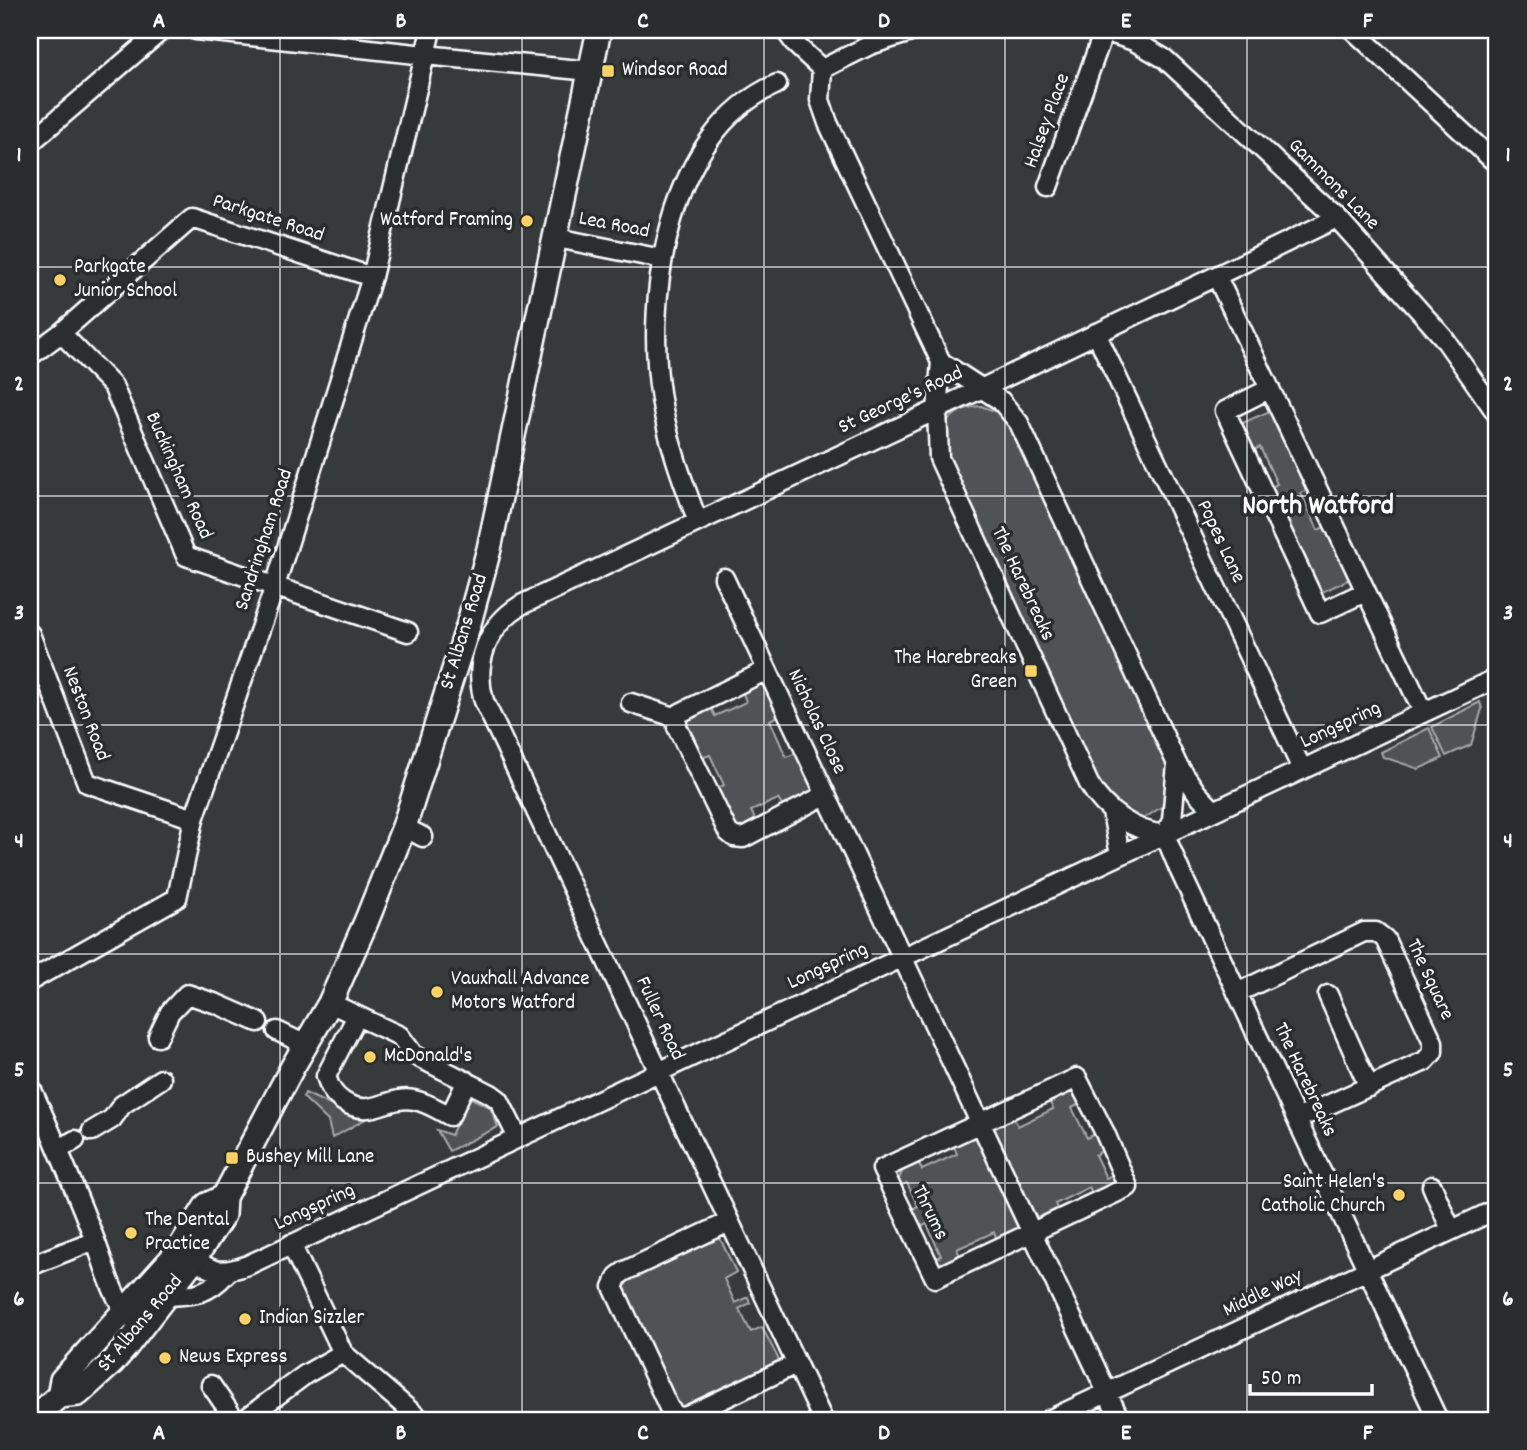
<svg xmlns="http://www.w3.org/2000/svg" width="1527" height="1450" viewBox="0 0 1527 1450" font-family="Dekko,sans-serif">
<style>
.green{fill:#505354;stroke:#a8a9aa;stroke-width:2}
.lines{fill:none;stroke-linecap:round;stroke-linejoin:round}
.minor-casing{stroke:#fff;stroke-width:23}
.major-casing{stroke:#fff;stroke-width:28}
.minor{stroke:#2a2d2e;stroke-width:18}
.major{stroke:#2a2d2e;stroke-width:23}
.grid{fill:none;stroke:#fff;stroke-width:2;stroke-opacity:0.55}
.poi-dot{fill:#ffd166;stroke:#2a2d2e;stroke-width:2.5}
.labels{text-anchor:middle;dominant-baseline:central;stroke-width:7;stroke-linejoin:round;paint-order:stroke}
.poi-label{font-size:21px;fill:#fff;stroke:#2a2d2e;text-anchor:start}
.street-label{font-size:21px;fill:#fff;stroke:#2a2d2e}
.district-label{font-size:28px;font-weight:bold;fill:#fff;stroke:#2a2d2e}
.neatline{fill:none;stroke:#fff;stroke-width:2.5}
.grid-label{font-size:23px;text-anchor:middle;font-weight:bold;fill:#fff}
</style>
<rect width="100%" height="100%" fill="#373a3b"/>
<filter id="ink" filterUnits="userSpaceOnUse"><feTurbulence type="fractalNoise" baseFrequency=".0143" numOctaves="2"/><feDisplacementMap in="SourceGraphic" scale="14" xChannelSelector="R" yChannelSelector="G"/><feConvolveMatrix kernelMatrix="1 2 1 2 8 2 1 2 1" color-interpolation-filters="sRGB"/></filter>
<g filter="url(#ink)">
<path class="green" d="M981,406L1000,413L1009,423L1169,767L1166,804L1140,821L1110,799L1102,789L944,457L946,423C956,411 966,407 981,406Z
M1272,410L1311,488L1301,493L1318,530L1329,525L1350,579L1318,594L1266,490L1277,484L1260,447L1249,452L1240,424Z
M760,682L766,684L780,715L770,720L786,757L797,753L814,791L784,809L778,799L751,811L756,821L737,830L713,791L724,785L710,755L699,759L683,725L686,716L710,706L715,716L746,702L742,690Z
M1480,702L1482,709L1471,745L1446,756L1432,727Z
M1429,728L1443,758L1419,769L1383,757L1381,752Z
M1066,1090L1075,1092L1083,1102L1072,1108L1087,1138L1099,1132L1106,1149L1095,1155L1106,1178L1117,1173L1115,1188L1095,1198L1089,1187L1055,1204L1060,1215L1033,1223L992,1130L1012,1115L1018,1126L1053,1109L1048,1098Z
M305,1093L347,1113L369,1117L332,1138L328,1121L303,1097Z
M469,1097L490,1107L498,1127L449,1151L437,1130L451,1135Z
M976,1134L1021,1224L1020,1230L999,1244L994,1232L957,1249L962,1261L938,1267L930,1261L941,1256L927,1224L916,1229L907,1212L918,1206L907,1183L895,1188L904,1167L917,1160L922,1170L957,1154L953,1144Z
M718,1234L736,1272L724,1279L735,1303L748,1297L750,1303L739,1309L751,1332L762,1327L779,1360L777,1367L684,1410L678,1408L619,1283Z"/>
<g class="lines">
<g class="minor-casing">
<path id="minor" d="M196,30L425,55L590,71
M785,30L796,45L822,69L820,100L828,123L941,362L937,410L939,458L1089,784C1105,811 1134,832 1165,835
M1101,30L1134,41L1165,59L1337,218L1443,337L1497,414
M1353,30L1497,164
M822,69L870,45L917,30
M30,143L162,30
M1048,187L1104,31
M557,238L662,259
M1217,277L1423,712
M61,333L113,386L186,556L408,632
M1096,333L1302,769
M30,356L61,333L192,218L372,277
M941,362L1001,401L1019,423L1177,764L1172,820L1165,835L1179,869L1438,1420
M1269,389L1225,411L1320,613L1365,592
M698,522C683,482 668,442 661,399C644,296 668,131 777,84
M724,578L1120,1420
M30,634L87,783L194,819
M767,670L680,713L677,718V727L728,832L734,837L743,838L825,795
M631,703L677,718
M1177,764L1197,793L1213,810
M1112,812L1120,855
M404,827L423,837
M30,981L177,898L194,819L275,586L372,277L431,30
M1237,993L1364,932H1376L1385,939L1433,1042V1052L1425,1061L1297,1119
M1328,995L1369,1087
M330,1003L400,1036L414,1055L491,1094L499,1100L518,1138
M357,1016L326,1076C330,1088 333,1095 344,1102C372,1119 387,1095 414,1100C426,1102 439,1110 450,1116L467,1081
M277,1031L306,1045
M158,1037L170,1012L187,994L217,1004L258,1022
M1077,1078L1105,1133L1128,1187L935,1278L882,1169Z
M30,1086C53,1135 73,1185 93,1235C105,1265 110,1294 131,1319
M92,1131L112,1119L122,1105L161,1079
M59,1149L75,1140
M1432,1186L1451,1230
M729,1222L625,1271L618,1276L613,1287L669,1408L676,1416L685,1417L796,1364
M291,1244L343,1353L421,1420
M183,1251C211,1270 214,1277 248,1265L1497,678
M30,1266L95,1240
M167,1296C195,1295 207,1295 227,1273
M211,1385L235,1420
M244,1420L306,1374L343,1353
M823,1420L484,701C473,663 487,626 521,605L983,388L1337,218
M1049,1420L1497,1209"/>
</g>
<g class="major-casing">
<path id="major" d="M59,1396L62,1380L176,1254L207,1205L224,1197
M31,1420L59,1396L78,1394L112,1363L126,1347L194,1259L223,1215L224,1197L292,1068L330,1003L366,922L404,827L469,623L489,549L599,30"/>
</g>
<use href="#minor" class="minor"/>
<use href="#major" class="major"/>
</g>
</g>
<path class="grid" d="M280,30V1420M522,30V1420M764,30V1420M1005,30V1420M1247,30V1420M30,267H1497M30,496H1497M30,725H1497M30,954H1497M30,1183H1497"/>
<g class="poi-dot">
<rect x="601" y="64" width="14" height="14" rx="3.5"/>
<circle cx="527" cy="221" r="7"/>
<circle cx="60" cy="280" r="7"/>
<rect x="1024" y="664" width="14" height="14" rx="3.5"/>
<circle cx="437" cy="992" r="7"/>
<circle cx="370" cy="1057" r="7"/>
<rect x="225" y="1151" width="14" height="14" rx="3.5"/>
<circle cx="1399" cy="1195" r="7"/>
<circle cx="131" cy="1233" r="7"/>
<circle cx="245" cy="1319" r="7"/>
<circle cx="165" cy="1358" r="7"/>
</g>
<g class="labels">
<g class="poi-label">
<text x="622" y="71">Windsor Road</text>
<text x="513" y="221" text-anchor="end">Watford Framing</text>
<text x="74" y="268">Parkgate<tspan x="74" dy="24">Junior School</tspan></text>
<text x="1017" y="659" text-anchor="end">The Harebreaks<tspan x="1017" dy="24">Green</tspan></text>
<text x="451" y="980">Vauxhall Advance<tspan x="451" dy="24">Motors Watford</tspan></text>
<text x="384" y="1057">McDonald's</text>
<text x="246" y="1158">Bushey Mill Lane</text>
<text x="1385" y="1183" text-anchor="end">Saint Helen's<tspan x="1385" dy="24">Catholic Church</tspan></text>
<text x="145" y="1221">The Dental<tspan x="145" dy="24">Practice</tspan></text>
<text x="259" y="1319">Indian Sizzler</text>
<text x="179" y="1358">News Express</text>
</g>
<g class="street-label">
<text transform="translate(1048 121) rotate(-70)">Halsey Place</text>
<text transform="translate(1333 185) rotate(45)">Gammons Lane</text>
<text transform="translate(268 219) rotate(18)">Parkgate Road</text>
<text transform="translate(614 226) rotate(11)">Lea Road</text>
<text transform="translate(901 401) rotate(-25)">St George's Road</text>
<text transform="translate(178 476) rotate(66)">Buckingham Road</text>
<text transform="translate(265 540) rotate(-72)">Sandringham Road</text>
<text transform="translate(1220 542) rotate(65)">Popes Lane</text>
<text transform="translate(1022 584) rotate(65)">The Harebreaks</text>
<text transform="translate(465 632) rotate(-73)">St Albans Road</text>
<text transform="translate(85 714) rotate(69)">Neston Road</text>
<text transform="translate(816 722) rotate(65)">Nicholas Close</text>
<text transform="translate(1341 726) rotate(-25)">Longspring</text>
<text transform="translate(828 967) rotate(-25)">Longspring</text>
<text transform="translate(1429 980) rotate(65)">The Square</text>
<text transform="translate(659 1019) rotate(65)">Fuller Road</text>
<text transform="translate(1304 1080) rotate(65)">The Harebreaks</text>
<text transform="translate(315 1208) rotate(-25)">Longspring</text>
<text transform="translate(929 1213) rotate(64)">Thrums</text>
<text transform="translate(1263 1294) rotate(-26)">Middle Way</text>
<text transform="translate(141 1324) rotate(-50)">St Albans Road</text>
</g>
<g class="district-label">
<text x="1318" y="508">North Watford</text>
</g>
</g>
<rect width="1527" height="1450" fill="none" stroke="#2a2d2e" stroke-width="77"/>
<path d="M1250 1384v10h122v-10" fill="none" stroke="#ffffff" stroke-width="3.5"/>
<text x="1261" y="1384" font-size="21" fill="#ffffff" stroke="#2a2d2e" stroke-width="5" paint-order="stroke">50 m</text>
<rect x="38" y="38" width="1450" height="1374" class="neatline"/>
<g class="grid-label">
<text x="159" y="27">A</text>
<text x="401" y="27">B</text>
<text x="643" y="27">C</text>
<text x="884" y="27">D</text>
<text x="1126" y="27">E</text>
<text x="1368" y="27">F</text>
<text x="19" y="161">1</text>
<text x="1508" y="161">1</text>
<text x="19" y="390">2</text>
<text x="1508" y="390">2</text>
<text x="19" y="619">3</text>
<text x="1508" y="619">3</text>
<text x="19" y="847">4</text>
<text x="1508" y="847">4</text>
<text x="19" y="1076">5</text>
<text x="1508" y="1076">5</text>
<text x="19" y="1305">6</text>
<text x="1508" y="1305">6</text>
<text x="159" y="1439">A</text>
<text x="401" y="1439">B</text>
<text x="643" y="1439">C</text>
<text x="884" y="1439">D</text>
<text x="1126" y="1439">E</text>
<text x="1368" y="1439">F</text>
</g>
</svg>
